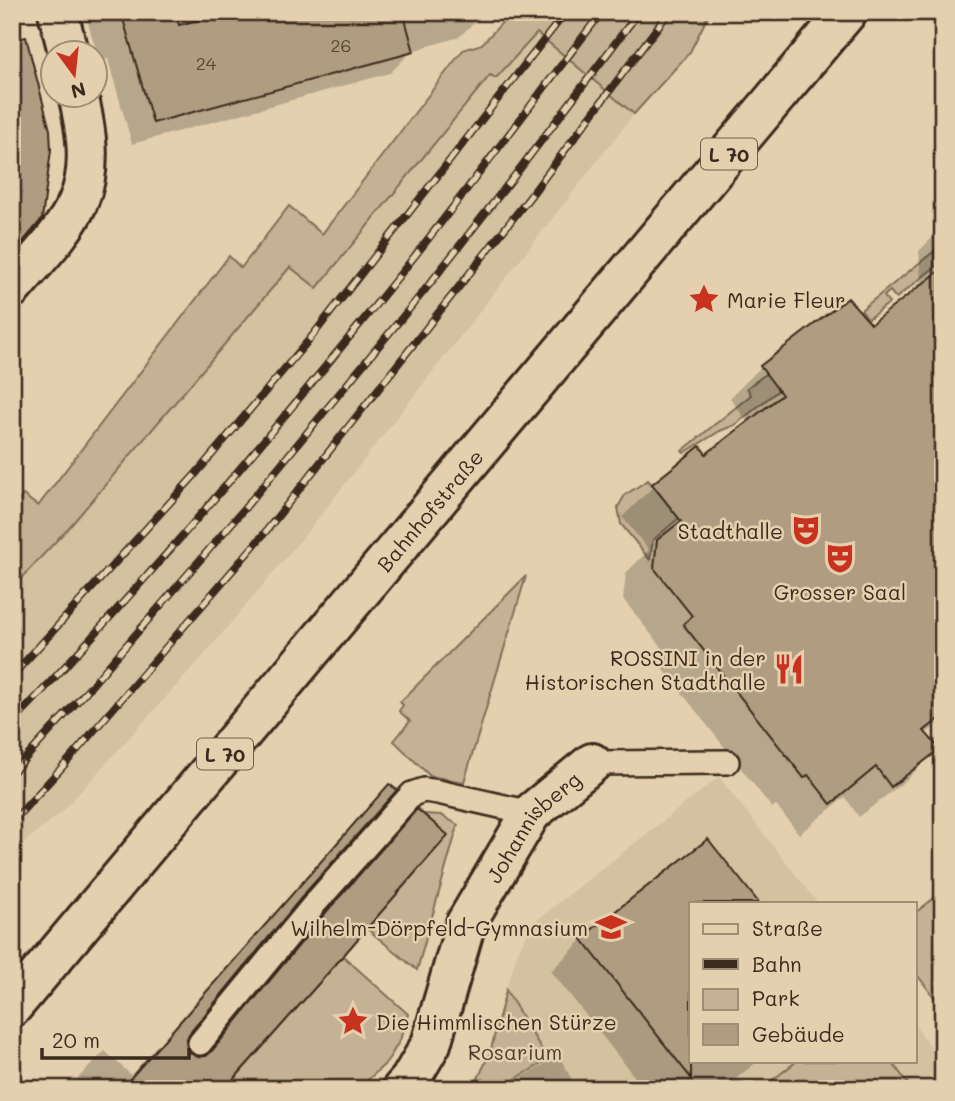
<svg xmlns="http://www.w3.org/2000/svg" width="955" height="1101" viewBox="0 0 955 1101" font-family="Mali,sans-serif">
<style>
.built{fill:#d4c1a0}
.green{fill:#c5b294;stroke:#806e59;stroke-width:2}
.shadow{fill:#0003}
.building{fill:#b09d81;stroke:#3b2a1e;stroke-width:2}
.lines{fill:none;stroke-linecap:round;stroke-linejoin:round}
.service-casing{stroke:#3b2a1e;stroke-width:28}
.minor-casing{stroke:#3b2a1e;stroke-width:44}
.primary-casing{stroke:#3b2a1e;stroke-width:44}
.service{stroke:#e4d0ae;stroke-width:23}
.minor{stroke:#e4d0ae;stroke-width:38}
.primary{stroke:#e4d0ae;stroke-width:38}
.rail-casing{stroke:#3b2a1e;stroke-width:8}
.rail{stroke:#e4d0ae;stroke-width:5;stroke-dasharray:16;stroke-linecap:butt}
.labels{text-anchor:middle;dominant-baseline:central;stroke-width:5;stroke-linejoin:round;paint-order:stroke}
.number-label{font-size:18px;fill:#584737}
.shield{fill:#e4d0ae;stroke:#6e5c49;stroke-width:2}
.shield-label{font-size:19px;font-weight:bold;fill:#3b2a1e}
.poi-label{font-size:21px;fill:#3b2a1e;stroke:#e4d0ae;text-anchor:end}
.street-label{font-size:21px;fill:#3b2a1e;stroke:#e4d0ae}
.park-label{font-size:21px;fill:#503e30;stroke:#e4d0ae}
</style>
<rect width="100%" height="100%" fill="#e4d0ae"/>
<filter id="ink" filterUnits="userSpaceOnUse"><feTurbulence type="fractalNoise" baseFrequency=".0143" numOctaves="2"/><feDisplacementMap in="SourceGraphic" scale="14" xChannelSelector="R" yChannelSelector="G"/><feConvolveMatrix kernelMatrix="1 2 1 2 8 2 1 2 1" color-interpolation-filters="sRGB"/></filter>
<g filter="url(#ink)">
<path class="built" d="M537,32L634,114L309,530L204,655L63,811L12,852V588L72,524L290,266L317,288L491,75L496,78Z
M719,777L818,903H691V1061H915V1026L943,1062V1089H473L490,1053L506,990L517,954L527,934L538,919Z"/>
<path class="green" d="M512,12H710L690,52L634,114L537,33L496,78L490,75L317,288L290,267L72,524L12,588V510L23,495L38,506L229,256L241,268L289,206L322,234L463,50L482,44Z
M943,244V248L934,255L940,263L896,298L890,291L884,296L889,303L868,319L861,310Z
M767,373L780,389L735,425L720,431L684,453L682,451L751,395L747,388Z
M648,480L679,518L653,540L650,560L621,524L618,507L625,495Z
M526,576L464,782L430,776L394,741L410,721L399,711L403,705L400,702Z
M423,814L441,815L458,825L417,970L366,928L448,836Z
M943,891V1009L915,972V913Z
M343,956L408,1014L400,1040L387,1062L369,1079L351,1089H234L230,1084Z
M506,990L548,1060L498,1089H473L490,1053Z
M797,1061H891L912,1089H761Z"/>
<path class="shadow" d="M85,12H479L481,16L459,37L412,51L390,73L132,144L108,59L99,61Z
M17,22L48,130L12,228V24Z
M943,227V721L925,734L937,749L906,780L859,817L845,797L799,834L776,805L772,808L653,656L662,648L623,599L626,573L649,550L622,517L654,486L706,456L748,423L730,398L761,367L871,326L913,293L911,291L921,281L919,251Z
M389,786L188,1033L184,1041L186,1049L191,1056L202,1058L295,945L385,844L418,811L222,1089H67L105,1051L131,1075L357,819Z
M708,842L756,903H691V1061H758L723,1089H644L551,971L582,940Z
M559,1056L577,1089H501Z"/>
<path class="building" d="M121,12H175L179,25L228,12H403L414,52L153,123Z
M26,37L50,130L51,150L42,219L12,255V39Z
M943,268V716L924,731L940,749L891,787L876,767L831,804L808,775L804,778L683,624L692,616L654,568L657,540L681,521L652,484L700,446L706,454L782,395L760,366L848,298L871,324Z
M389,784L397,790L306,892L189,1034L186,1041L187,1049L192,1054L198,1057L206,1056L211,1052L328,910L417,809L448,835L343,956L225,1089H121Z
M708,839L759,903H691V1078L581,938Z"/>
<g class="lines">
<g class="service-casing">
<path id="service" d="M592,763L727,762
M200,1043L317,901L412,794L424,790L438,792L531,813"/>
</g>
<g class="minor-casing">
<g id="minor">
<path d="M58,12L68,52"/>
<path d="M12,288C33,263 65,232 78,202C93,168 86,129 78,94"/>
<path id="s1" d="M402,1089L410,1080L431,1044L466,923L531,813L592,763"/>
</g>
</g>
<g class="primary-casing">
<g id="primary">
<path id="s2" d="M12,1007L847,12"/>
</g>
</g>
<use href="#service" class="service"/>
<use href="#minor" class="minor"/>
<use href="#primary" class="primary"/>
<g class="rail-casing">
<path id="rail" d="M12,676L194,476L313,335L566,12
M12,723C149,579 278,427 402,272C470,187 535,99 602,12
M12,773L85,693L244,509L424,291L512,179L639,12
M12,822L66,763L263,535L529,198L669,12"/>
</g>
<use href="#rail" class="rail"/>
</g>
</g>
<defs>
<g id="sight-bare" transform="scale(2.415)"><path d="M0-6L1.8-2.2L6-1.7L2.9 1.2L3.7 5.4L0 3.3L-3.7 5.4L-2.9 1.2L-6-1.7L-1.8-2.2Z" fill="#c8321e" stroke="#e4d0ae" stroke-width="2.5" paint-order="stroke"/></g>
<g id="theatre-bare" transform="scale(2.415)"><path d="M-5-5.5Q0-4 5-5.5V0Q5 5 0 6Q-5 5-5 0ZM-3.3-2.5H-1v1.5H-3.3ZM1-2.5H3.3v1.5H1ZM-2.8 1Q0 5.5 2.8 1Z" fill="#c8321e" stroke="#e4d0ae" stroke-width="2.5" paint-order="stroke"/></g>
<g id="restaurant-bare" transform="scale(2.415)"><path d="M-5-6h1v4h1v-4h1v4h1v-4h1v5L-1.5 .5V6h-2V.5L-5-1ZM5-6V6H3V1.5H1.5Q1.5-4 5-6Z" fill="#c8321e" stroke="#e4d0ae" stroke-width="2.5" paint-order="stroke"/></g>
<g id="school-bare" transform="scale(2.415)"><path d="M0-5L7-2L0 1L-7-2ZM-4 1L0 2.5L4 1V4Q0 6-4 4Z" fill="#c8321e" stroke="#e4d0ae" stroke-width="2.5" paint-order="stroke"/></g>
</defs>
<g fill-rule="evenodd">
<use href="#sight-bare" x="704" y="299"/>
<use href="#theatre-bare" x="806" y="530"/>
<use href="#theatre-bare" x="840" y="558"/>
<use href="#restaurant-bare" x="789" y="669"/>
<use href="#school-bare" x="611" y="927"/>
<use href="#sight-bare" x="353" y="1021"/>
</g>
<g class="labels">
<g class="number-label">
<text x="341" y="45">26</text>
<text x="206" y="63">24</text>
</g>
<g class="shield">
<rect x="701" y="138.5" width="56" height="31" rx="5"/>
<rect x="197" y="738.5" width="56" height="31" rx="5"/>
</g>
<g class="shield-label">
<text x="729" y="154">L 70</text>
<text x="225" y="754">L 70</text>
</g>
<g class="poi-label">
<text x="727" y="299" text-anchor="start">Marie Fleur</text>
<text x="783" y="530">Stadthalle</text>
<text x="840" y="591" text-anchor="middle">Grosser Saal</text>
<text x="766" y="657">ROSSINI in der<tspan x="766" dy="24">Historischen Stadthalle</tspan></text>
<text x="588" y="927">Wilhelm-Dörpfeld-Gymnasium</text>
<text x="376" y="1021" text-anchor="start">Die Himmlischen Stürze</text>
</g>
<g class="street-label">
<text stroke="none"><textPath href="#s2" startOffset="649">Bahnhofstraße</textPath></text>
<text stroke="none"><textPath href="#s1" startOffset="298">Johannisberg</textPath></text>
</g>
<g class="park-label">
<text x="515" y="1051">Rosarium</text>
</g>
</g>
<rect width="955" height="1101" fill="none" stroke="#e4d0ae" stroke-width="42"/>
<rect x="21" y="21" width="913" height="1059" fill="none" stroke="#3b2a1e" stroke-width="2.5" filter="url(#ink)"/>
<rect x="689" y="902" width="228" height="161" fill="#e4d0ae" stroke="#a08e74" stroke-width="2"/>
<rect x="703" y="924" width="35" height="10" fill="#e4d0ae" stroke="#a08e74" stroke-width="2"/>
<text x="752" y="936" font-size="21" fill="#3b2a1e">Straße</text>
<rect x="703" y="959" width="35" height="10" fill="#3b2a1e" stroke="#a08e74" stroke-width="2"/>
<text x="752" y="972" font-size="21" fill="#3b2a1e">Bahn</text>
<rect x="703" y="989" width="35" height="21" fill="#c5b294" stroke="#a08e74" stroke-width="2"/>
<text x="752" y="1006" font-size="21" fill="#3b2a1e">Park</text>
<rect x="703" y="1024" width="35" height="21" fill="#b09d81" stroke="#a08e74" stroke-width="2"/>
<text x="752" y="1042" font-size="21" fill="#3b2a1e">Gebäude</text>
<g transform="translate(74 74) rotate(165)"><circle r="33" fill="#e4d0ae" stroke="#a08e74" stroke-width="2"/>
<path d="M0-5L12 26L0 18L-12 26Z" fill="#c8321e"/>
<text y="-10" font-size="19" font-weight="bold" text-anchor="middle" fill="#3b2a1e">N</text>
</g>
<path d="M42 1048v10h147v-10" fill="none" stroke="#3b2a1e" stroke-width="3.5"/>
<text x="52" y="1048" font-size="21" fill="#3b2a1e" stroke="#e4d0ae" stroke-width="5" paint-order="stroke">20 m</text>
</svg>
